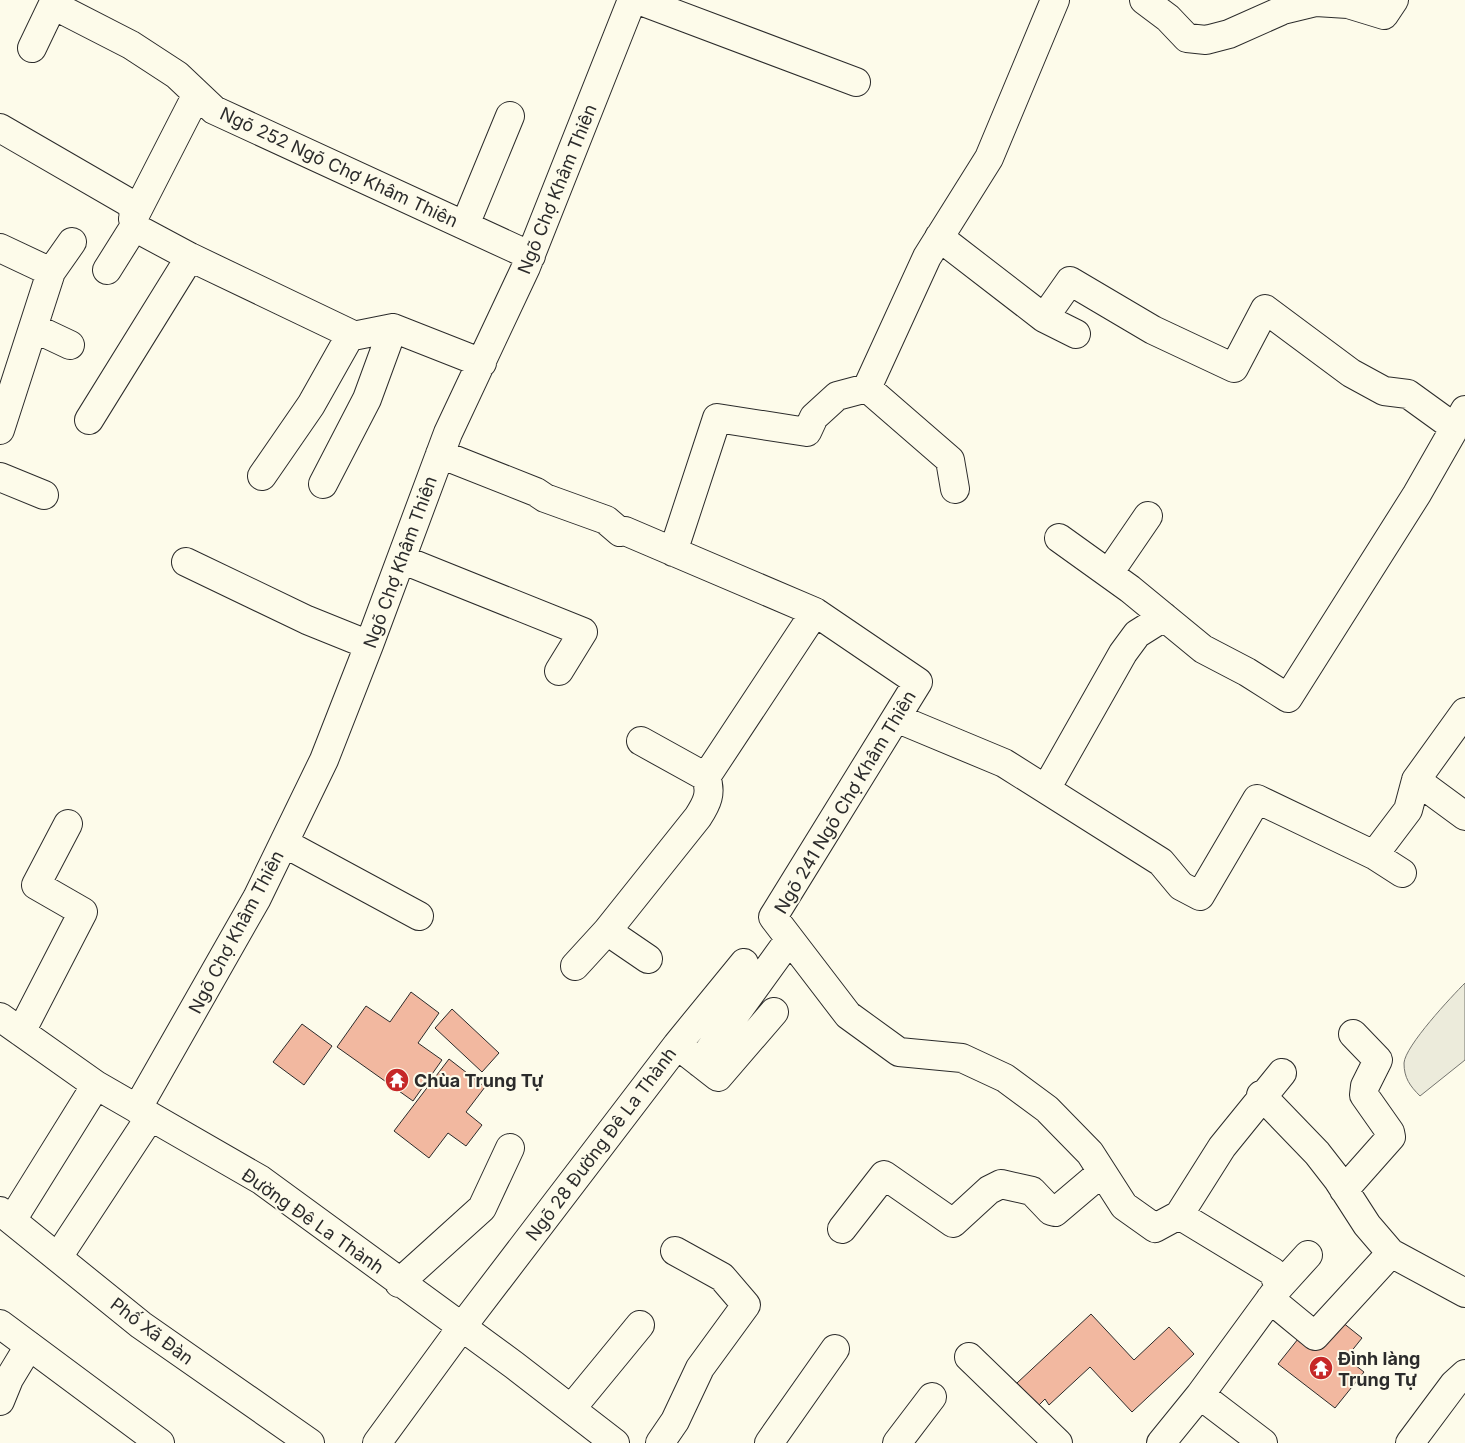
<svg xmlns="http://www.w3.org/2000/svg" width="1465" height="1443" viewBox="0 0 1465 1443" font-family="Inter,sans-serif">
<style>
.green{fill:#ecebdb;stroke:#74746e}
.building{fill:#f2b8a0;stroke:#2b2b2b}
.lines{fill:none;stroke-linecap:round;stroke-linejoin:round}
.minor-casing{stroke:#2b2b2b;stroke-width:30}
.major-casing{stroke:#2b2b2b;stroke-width:30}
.minor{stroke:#fdfbea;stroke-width:28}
.major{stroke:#fdfbea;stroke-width:28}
.labels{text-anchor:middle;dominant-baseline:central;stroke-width:4;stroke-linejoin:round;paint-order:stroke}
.street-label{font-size:18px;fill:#2b2b2b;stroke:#fdfbea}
.poi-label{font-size:18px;font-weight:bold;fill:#2b2b2b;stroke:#fdfbea;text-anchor:start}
</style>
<rect width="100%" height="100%" fill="#fdfbea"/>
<path class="green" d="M1465,983V1060L1420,1096C1410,1086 1404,1078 1404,1063C1405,1046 1452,996 1465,983Z"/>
<path class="building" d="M411,992L439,1013L418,1043L442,1060L413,1101L337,1047L366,1006L390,1022Z
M452,1009L499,1053L482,1072L435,1028Z
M302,1024L332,1046L304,1085L273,1062Z
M449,1059L485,1087L466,1112L482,1125L466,1146L448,1133L429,1158L394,1131Z
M1091,1314L1134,1360L1169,1327L1194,1354L1132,1412L1090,1367L1049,1405L1045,1399L1039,1405L1017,1383Z
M1342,1322L1362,1338L1346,1358L1364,1372L1335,1408L1278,1364L1306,1329Z"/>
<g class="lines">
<g class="minor-casing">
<path id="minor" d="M638,0L856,82
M1144,0L1168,18L1187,38L1206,40L1229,34L1283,10L1316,2L1348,4L1384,15L1394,0
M53,5L131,45L177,75L214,110L531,256
M32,48L55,0
M0,128L133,205L134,227L190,257L351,334L358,335L393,328L482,363
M133,219L197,94
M465,225L510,116
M939,237L1044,318L1070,281L1153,330L1234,368L1265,309L1351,373L1384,391L1408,394L1455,428
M0,248L51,272L0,430
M107,270L134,227
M51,272L72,242
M1044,318L1076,334
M34,328L70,345
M867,388L927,257L989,158L1055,0
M89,420L190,257
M440,454L536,492L545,498L606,520L620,532L625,531L815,612L918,682L773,917L848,1015L899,1052L962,1058L1005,1078L1047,1109L1090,1153L1124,1206L1155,1228L1179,1215L1273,1272L1279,1287
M262,476L311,405L351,334
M0,477L44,495
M323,484L367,399L393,328
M1059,538L1130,589L1203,649L1247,672L1288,698L1417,494L1465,410
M673,552L717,418L807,432L814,417L837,396L867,388L950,460L955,489
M401,559L583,632L559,671
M186,562L307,620L369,645
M1109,573L1148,516
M896,718L1004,763L1161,862L1181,886L1200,896L1257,799L1374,855L1408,810L1416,780L1465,712
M641,741L706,777
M1416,780L1465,816
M1046,789L1123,653L1137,634L1164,617
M284,843L419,916
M1374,855L1402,873
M607,931L648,959
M575,966L607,931L698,817C707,803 712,793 706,777L815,612
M0,1017L96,1085L261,1180L514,1365L615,1443
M21,1032L83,912L36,885L68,824
M686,1052L718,1077L774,1012
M700,1063L789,940
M1261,1095L1317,1153L1338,1180L1367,1225L1391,1253L1465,1293
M137,1109L257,898L324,760L369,645L448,433L526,267L632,0
M1344,1190L1391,1137L1390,1132L1364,1095L1365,1086L1378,1060L1353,1034
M1179,1215L1222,1147L1282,1073
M12,1220L96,1085
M842,1229L884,1175L953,1223L989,1190L1001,1184L1032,1191L1051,1211L1055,1212L1101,1173
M58,1257L150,1117
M399,1283L482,1208L510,1148
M1270,1299L1315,1336L1391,1253
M969,1357L1058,1443
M1200,1395L1279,1287L1308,1255
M0,1401L9,1379L29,1346
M571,1409L640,1325
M377,1443L461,1328L677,1045L744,963
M660,1443L675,1421L700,1368L746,1305L722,1277L675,1251
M769,1443L835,1349
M897,1443L932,1397
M1161,1443L1200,1395L1263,1443
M1410,1443L1454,1384L1465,1374"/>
</g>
<g class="major-casing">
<path id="major" d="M0,1211L141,1325L310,1443
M0,1324L160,1443"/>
</g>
<use href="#minor" class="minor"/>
<use href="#major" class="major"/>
</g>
<defs>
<g id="temple-disc" transform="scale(1.25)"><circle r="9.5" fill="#c62828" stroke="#fdfbea"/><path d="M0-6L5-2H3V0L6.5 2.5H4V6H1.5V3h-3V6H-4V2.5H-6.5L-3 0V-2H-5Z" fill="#fff"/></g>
</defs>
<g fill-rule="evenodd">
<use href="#temple-disc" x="397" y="1080"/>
<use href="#temple-disc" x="1321" y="1368"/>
</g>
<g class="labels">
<g class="street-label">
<text transform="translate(339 167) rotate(25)">Ngõ 252 Ngõ Chợ Khâm Thiên</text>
<text transform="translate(557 189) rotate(-68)">Ngõ Chợ Khâm Thiên</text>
<text transform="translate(400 562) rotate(-70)">Ngõ Chợ Khâm Thiên</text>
<text transform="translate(845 802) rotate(-59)">Ngõ 241 Ngõ Chợ Khâm Thiên</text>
<text transform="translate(236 932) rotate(-62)">Ngõ Chợ Khâm Thiên</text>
<text transform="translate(601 1144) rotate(-53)">Ngõ 28 Đường Đê La Thành</text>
<text transform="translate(313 1221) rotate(35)">Đường Đê La Thành</text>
<text transform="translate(152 1331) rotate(37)">Phố Xã Đàn</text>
</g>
<g class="poi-label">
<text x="414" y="1080">Chùa Trung Tự</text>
<text x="1338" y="1358">Đình làng<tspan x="1338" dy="21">Trung Tự</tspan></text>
</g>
</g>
</svg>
